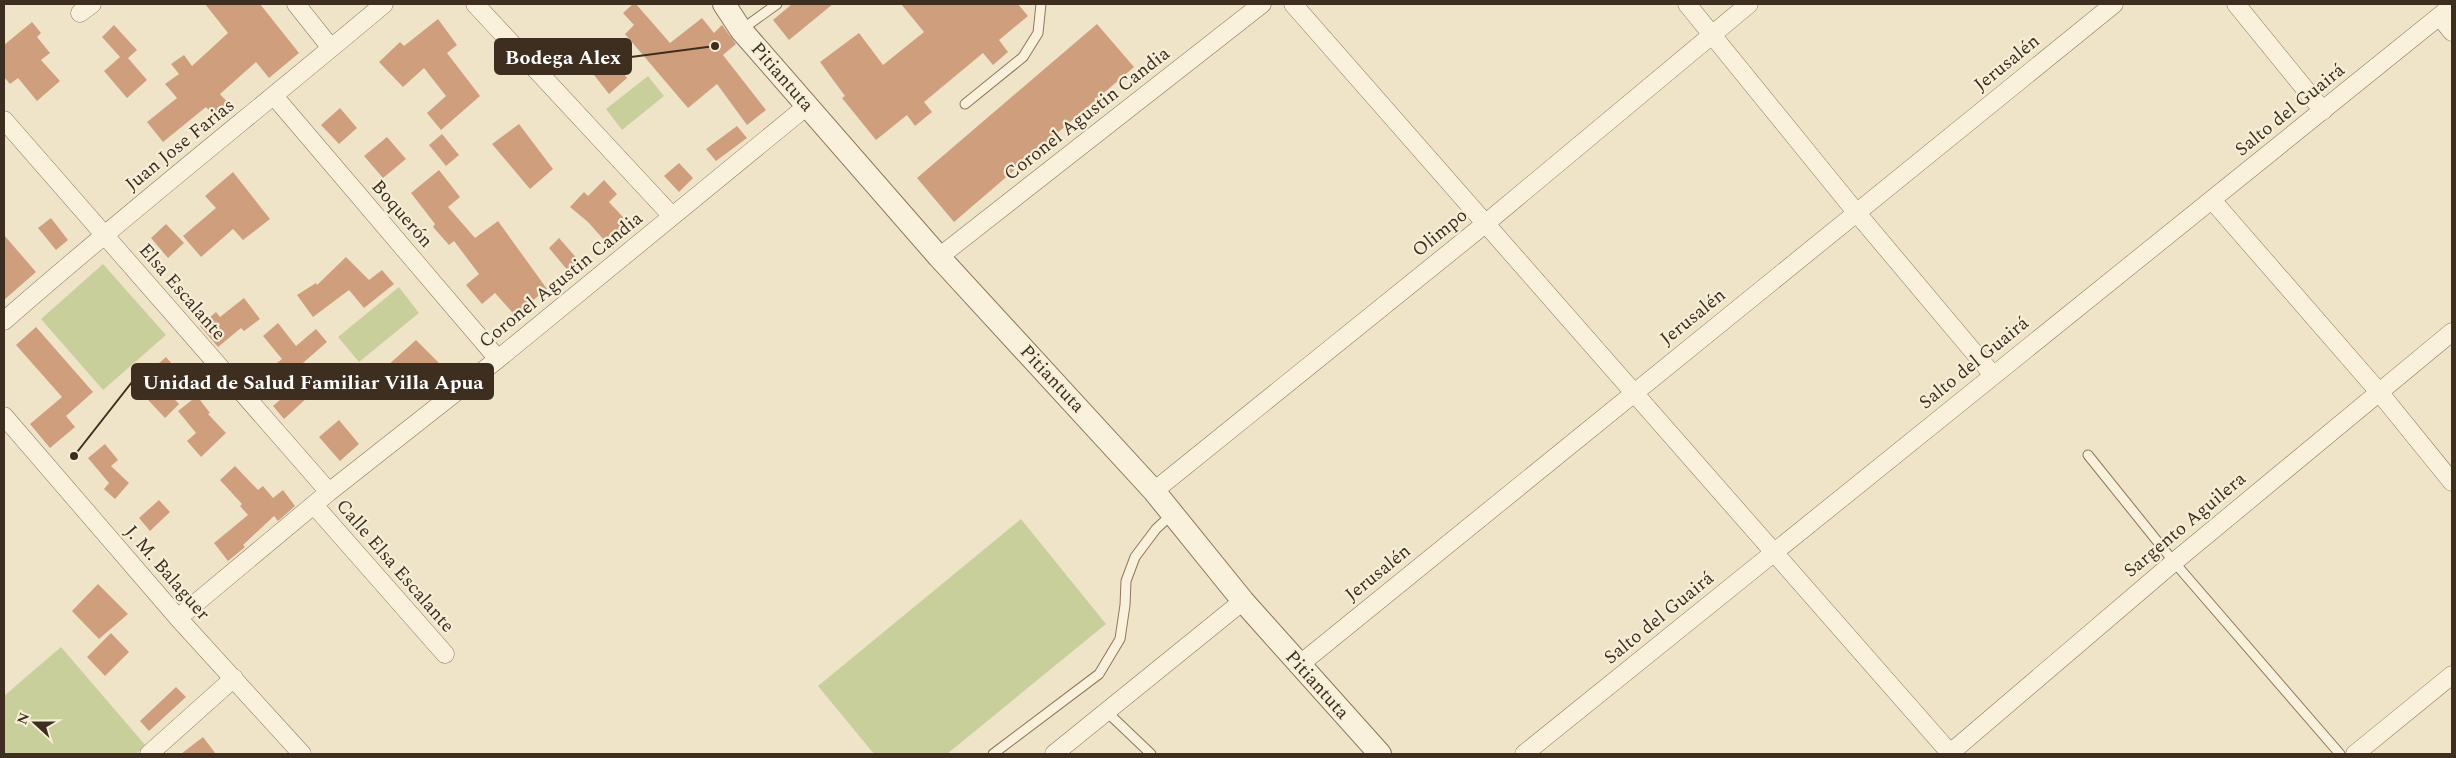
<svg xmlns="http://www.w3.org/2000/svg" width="2456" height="758" viewBox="0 0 2456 758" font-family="Spectral,serif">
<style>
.green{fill:#c9cf9b}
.building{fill:#cf9f7d}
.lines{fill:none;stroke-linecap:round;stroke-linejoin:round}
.service-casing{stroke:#8d765c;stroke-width:11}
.minor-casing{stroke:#8d765c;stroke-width:19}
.tertiary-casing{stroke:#8d765c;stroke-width:24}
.service{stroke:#faf1dc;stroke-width:9}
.minor{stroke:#faf1dc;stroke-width:18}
.tertiary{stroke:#faf1dc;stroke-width:22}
.labels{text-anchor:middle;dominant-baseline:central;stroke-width:4.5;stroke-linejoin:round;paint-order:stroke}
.street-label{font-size:19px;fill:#3d2e20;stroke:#f7eed8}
.leader{fill:none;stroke:#3d2e20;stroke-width:2}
.callout-dot{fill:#3d2e20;stroke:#f7eed8;stroke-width:2}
.callout{fill:#3d2e20;stroke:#3d2e20;stroke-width:2}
.callout-label{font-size:20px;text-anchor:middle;font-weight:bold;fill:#fff}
</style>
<rect width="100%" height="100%" fill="#f0e4c8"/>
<path class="green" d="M648,76L664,96L622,130L606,109Z
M103,264L166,335L103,390L41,319Z
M399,287L419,313L359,362L338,337Z
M1021,519L1106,624L947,754H874L818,686Z
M61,647L146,746L136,754H4V696Z"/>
<path class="building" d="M205,4H260L299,53L269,78L256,62L220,94L228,103L213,115L206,107L163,142L147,122L177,98L165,84L179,74L171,64L184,55L192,66L228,33Z
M633,4H636L670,43L702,18L714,33L722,25L736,44L723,55L766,110L747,125L717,84L688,108L625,34L634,25L623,13Z
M792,4H833L789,40L773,20Z
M901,4H1018L1028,16L999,40L1008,52L993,65L983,53L924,102L932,112L915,126L907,115L876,140L842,98L845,96L820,62L859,33L883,65L924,32Z
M438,19L457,45L447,53L480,96L441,130L427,113L446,96L424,68L403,87L379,62L400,42L404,46Z
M32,22L41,33L37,37L50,53L41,60L60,81L37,101L18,78L10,84L4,77V45Z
M1097,24L1134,67L954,222L917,178Z
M114,25L137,50L128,58L147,80L127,98L104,71L120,57L102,37Z
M613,60L627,78L609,94L594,75Z
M340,108L357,128L339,144L321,125Z
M519,124L553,169L530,189L492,144Z
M737,126L747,138L716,161L706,149Z
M442,134L459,155L446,166L429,145Z
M387,137L406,159L383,178L364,156Z
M679,163L693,178L679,192L664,176Z
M439,170L460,197L448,207L475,238L498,221L547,289L532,301L537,306L520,321L495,293L482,304L466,285L479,274L454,241L449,245L433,227L435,224L411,193Z
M233,172L270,219L243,240L233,229L201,257L183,236L216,208L205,196Z
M604,180L617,194L609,202L634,229L612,249L588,222L570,207L584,192L588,196Z
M51,218L68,240L56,250L38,228Z
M166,224L184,243L168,258L151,238Z
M4,235L36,272L4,300Z
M559,238L580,262L569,272L549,248Z
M346,257L369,280L382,270L394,284L364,308L349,290L313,317L297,295L316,283L317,285Z
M244,298L260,319L244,331L241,328L218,347L200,326L216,312L220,317Z
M278,323L296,346L316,329L327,342L288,376L277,363L282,359L263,336Z
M36,327L93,392L66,416L75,427L50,448L30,424L62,397L16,345Z
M416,340L439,363L410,389L387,366Z
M166,357L178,371L161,385L179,404L165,418L134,385Z
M297,385L308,397L284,419L273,406Z
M197,396L210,413L208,414L226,433L201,457L187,441L196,433L178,411Z
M339,420L359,444L340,461L319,437Z
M105,444L118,460L111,466L129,483L115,499L104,489L109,483L88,458Z
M235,466L258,490L263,486L273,498L283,490L295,506L278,521L274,516L243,545L245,547L228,561L214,543L248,515L240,506L242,504L220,480Z
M159,500L170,512L150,531L139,518Z
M98,584L128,614L99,639L72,611Z
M111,633L129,652L105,676L87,657Z
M176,687L186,697L149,731L140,721Z
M203,737L216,754H181Z"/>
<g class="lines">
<g class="service-casing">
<path id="service" d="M741,30L777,4
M965,104L1023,57L1038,33L1041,4
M2088,455L2174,562L2340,754
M1107,712L1151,754
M993,754L1099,674L1120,639L1125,605L1126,581L1135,557L1156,529L1172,514"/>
</g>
<g class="minor-casing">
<path id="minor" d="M296,4L331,48
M475,4L672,216
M1293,4L1950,753
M1687,4L1856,212L1993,375
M2236,4L2323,111
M80,13L92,4
M2440,17L2452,32
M274,96L498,359
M4,120L329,492
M2212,200L2379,392L2452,482
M939,257L1262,4
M4,321C128,212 258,110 384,4
M4,416L178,618L302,754
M1154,491L1485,224L1749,4
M314,505L445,654
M178,618L329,492L498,359L807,106
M1299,665L2114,4
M149,754L234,678
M1054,754L1243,601
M1524,754L2452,6
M1949,754L2174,562L2452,332
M2355,754L2452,675"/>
</g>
<g class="tertiary-casing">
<path id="tertiary" d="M724,4L741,30L939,257L1154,491L1243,601L1380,754"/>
</g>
<use href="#service" class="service"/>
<use href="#minor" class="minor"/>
<use href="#tertiary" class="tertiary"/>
</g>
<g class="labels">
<g class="street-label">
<text transform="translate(2007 63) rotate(-39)">Jerusalén</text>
<text transform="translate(782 77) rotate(49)">Pitiantuta</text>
<text transform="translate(2290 110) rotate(-39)">Salto del Guairá</text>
<text transform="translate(1087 114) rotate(-38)">Coronel Agustin Candia</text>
<text transform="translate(180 145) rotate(-39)">Juan Jose Farias</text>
<text transform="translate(402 214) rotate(49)">Boquerón</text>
<text transform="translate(1440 233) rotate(-39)">Olimpo</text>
<text transform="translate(561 280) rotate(-39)">Coronel Agustin Candia</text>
<text transform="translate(182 292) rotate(49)">Elsa Escalante</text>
<text transform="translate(1693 317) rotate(-39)">Jerusalén</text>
<text transform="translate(1974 363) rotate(-39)">Salto del Guairá</text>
<text transform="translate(1052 379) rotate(47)">Pitiantuta</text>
<text transform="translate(2185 525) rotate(-40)">Sargento Aguilera</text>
<text transform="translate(395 566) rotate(49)">Calle Elsa Escalante</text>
<text transform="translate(167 573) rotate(49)">J. M. Balaguer</text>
<text transform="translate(1378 573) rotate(-39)">Jerusalén</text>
<text transform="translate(1659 618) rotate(-39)">Salto del Guairá</text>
<text transform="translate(1317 685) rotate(48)">Pitiantuta</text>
</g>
</g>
<path class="leader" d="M715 46L631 57M74 456L132 382"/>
<g class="callout-dot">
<circle cx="715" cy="46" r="5"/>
<circle cx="74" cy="456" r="5"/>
</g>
<g class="callout">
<rect x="495" y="39" width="136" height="35" rx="5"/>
<rect x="132" y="364" width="361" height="35" rx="5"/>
</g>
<g class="callout-label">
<text x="563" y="64">Bodega Alex</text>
<text x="313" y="389">Unidad de Salud Familiar Villa Apua</text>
</g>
<rect width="2456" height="758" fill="none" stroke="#3d2e20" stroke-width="10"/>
<g transform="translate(35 723) rotate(291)" stroke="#f7eed8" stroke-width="4" paint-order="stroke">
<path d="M0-4L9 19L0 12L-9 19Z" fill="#3d2e20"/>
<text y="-8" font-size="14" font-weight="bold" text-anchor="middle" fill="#3d2e20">N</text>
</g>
</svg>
